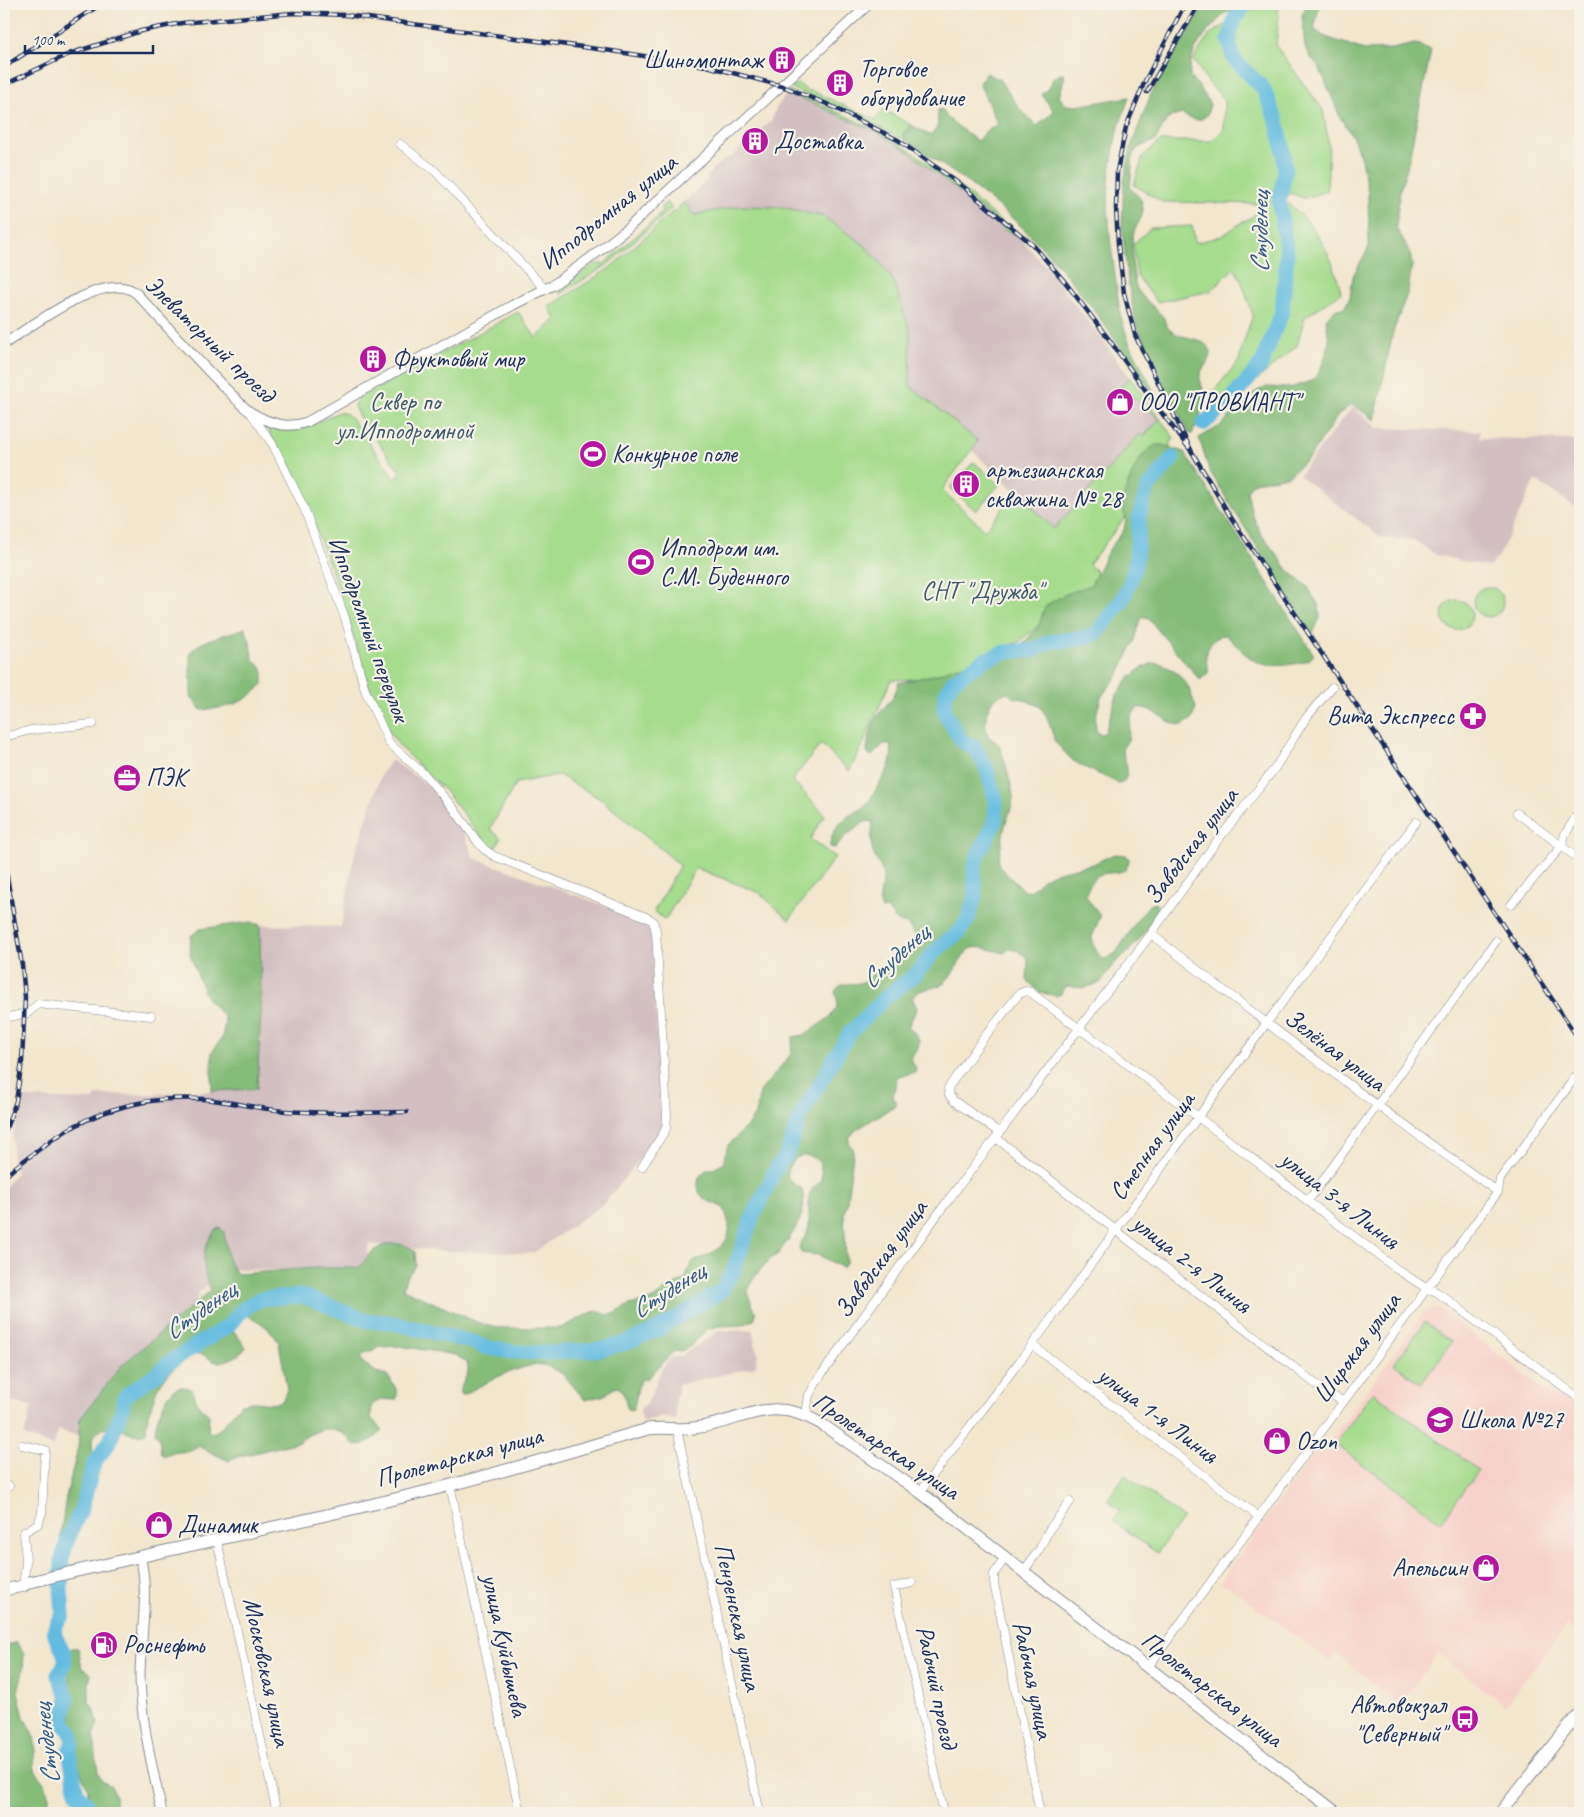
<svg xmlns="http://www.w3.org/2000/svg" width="1584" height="1817" viewBox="0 0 1584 1817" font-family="Caveat,sans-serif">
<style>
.built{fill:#f7d1c9}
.industrial{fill:#d2bfc1}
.green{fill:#a5dc8d;stroke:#608676}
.forest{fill:#84bc78;stroke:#50766b}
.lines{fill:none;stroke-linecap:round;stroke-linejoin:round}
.river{stroke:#62bbe0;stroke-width:15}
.minor-casing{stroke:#868a96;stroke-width:9}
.tertiary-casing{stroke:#868a96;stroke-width:11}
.primary-casing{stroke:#868a96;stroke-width:13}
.minor{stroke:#fff;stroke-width:8}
.tertiary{stroke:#fff;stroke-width:9}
.primary{stroke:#fff;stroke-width:11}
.rail-casing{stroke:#1b2f5e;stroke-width:4.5}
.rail{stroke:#f7f3e8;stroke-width:2.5;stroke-dasharray:8;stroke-linecap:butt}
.labels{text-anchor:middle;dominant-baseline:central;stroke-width:4.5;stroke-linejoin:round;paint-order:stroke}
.poi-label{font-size:25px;fill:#1b2f5e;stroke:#f7f3e8;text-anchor:start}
.street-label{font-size:25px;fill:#1b2f5e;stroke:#f7f3e8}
.park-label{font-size:25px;fill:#3e5a6a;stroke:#f7f3e8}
.water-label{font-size:26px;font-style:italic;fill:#305985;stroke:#f7f3e8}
</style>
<rect width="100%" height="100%" fill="#f7f3e8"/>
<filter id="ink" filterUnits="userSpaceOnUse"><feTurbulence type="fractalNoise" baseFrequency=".02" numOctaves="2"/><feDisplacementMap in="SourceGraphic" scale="10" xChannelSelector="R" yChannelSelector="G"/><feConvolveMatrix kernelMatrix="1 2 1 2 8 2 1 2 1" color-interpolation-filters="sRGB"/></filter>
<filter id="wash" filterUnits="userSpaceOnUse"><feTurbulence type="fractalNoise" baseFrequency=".0096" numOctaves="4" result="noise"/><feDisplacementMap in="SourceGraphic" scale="20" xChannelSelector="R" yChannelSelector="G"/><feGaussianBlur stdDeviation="1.12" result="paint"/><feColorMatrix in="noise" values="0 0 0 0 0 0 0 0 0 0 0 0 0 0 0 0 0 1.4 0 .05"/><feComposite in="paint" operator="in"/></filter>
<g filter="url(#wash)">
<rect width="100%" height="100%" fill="#f2e6cd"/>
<path class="built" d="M1439,1308L1551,1396L1560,1393L1580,1409V1634L1567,1625L1505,1706L1438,1653L1400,1705L1336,1653L1329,1662L1229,1586L1219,1583L1324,1440L1329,1443L1425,1311Z"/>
<path class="industrial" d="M788,92L878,133L908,151L996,221L1005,230L1017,235L1045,266L1095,330L1174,438L1124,519L1117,528L1054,529L972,450L978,441L910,386V331L893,280L885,268L871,253L783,207L739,206L694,215L684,202L708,179L706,177L712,172L711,170L730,156L732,157L744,145L743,143L758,129L760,130L771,121L777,107Z
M1353,406L1377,428L1480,431V438L1580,440V510L1535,480L1499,556L1489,567L1436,555L1414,540L1382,538L1299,475Z
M391,760L428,785L461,827L474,858L635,917L645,923L651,930L663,1126L647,1149L605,1203L533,1253L440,1251L369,1244L366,1272L232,1269L199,1292L191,1315L90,1440L59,1430L53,1446L24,1436L32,1406L4,1401V1188L17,1171L12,1162L13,1134L23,1098L93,1100L97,1095L157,1094L257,1089L261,1009L260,925L341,927L354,856L382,773Z
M752,1330L758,1356L755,1367L678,1385V1395L675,1396L676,1420L660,1417L642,1422L640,1409L649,1400L661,1370L670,1358L681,1356L718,1331Z"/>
<path class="green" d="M1245,4H1277L1279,15L1276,46L1323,110L1329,146L1327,191L1304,198L1290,193L1284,201C1315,221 1334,258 1341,293L1305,317L1297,346L1257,380L1228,412L1203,424L1212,393L1239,361L1243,344L1253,315L1241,280L1234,268L1211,291L1157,302L1137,276L1133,244L1151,228L1192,226L1195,243L1222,236L1241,223L1253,216L1266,204L1162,202L1134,185L1143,156L1161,141H1212L1224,129V99L1209,83L1193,60L1210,34L1235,19Z
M797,83L799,84L807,91H812L876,120L883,109L911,125L908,131L903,133V135L907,141L847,111L791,88Z
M790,91C827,107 865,123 900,144C942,169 979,204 1017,235L1005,230L996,221L908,151L878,133L788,92Z
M667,202L672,208L607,265L561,294L558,290L595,264H604L662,213L661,207Z
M684,202L694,215L739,206L783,207L824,217L862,243L878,260L893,280L910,331V386L978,441L942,490L985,530L1017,492L1054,529L1140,434L1143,437L1160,419L1120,386L1130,378L1174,438L1124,519L1089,564L1110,585L1052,614L1019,642L993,650L939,678L891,680L860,751L849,771L821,744L792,780L825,815L810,839L835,857L789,920L760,893L696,868L665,920L654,911L680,865L602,800L559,775L516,783L490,829L501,838L494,849L487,844L446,792L401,748L390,733L371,692L338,587L315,527L295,479L266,426C297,438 311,424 339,412L347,414L351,418L395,479L401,473L358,415L354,406L357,399L518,312L536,338L556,319L549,307L611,267Z
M974,462L999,485L976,511L950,487Z
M1473 602a15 15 0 1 1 30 0a15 15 0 1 1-30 0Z
M1442 615a15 15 0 1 1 30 0a15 15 0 1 1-30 0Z
M1425,1322L1452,1342L1421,1384L1394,1364Z
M1373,1392L1478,1470L1441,1522L1335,1444Z
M1125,1475L1183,1518L1157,1553L1113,1521L1120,1510L1107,1500Z"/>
<path class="forest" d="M1205,4H1267C1263,6 1257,9 1252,10C1241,12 1233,8 1224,14C1206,33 1188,49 1190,77L1198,85L1210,104L1207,115C1198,123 1192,120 1182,114L1171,117L1166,121L1156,140L1140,147L1136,150L1133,155L1130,188C1134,192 1141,197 1142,203C1146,217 1136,223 1133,235C1130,244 1133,281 1137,289C1141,296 1158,311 1164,318C1168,343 1197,332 1209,348C1216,357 1202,366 1200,375C1199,380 1202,385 1203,390C1205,405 1199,421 1192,434L1189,433L1163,383L1136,324L1128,282L1122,225L1124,180L1132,144L1151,94Z
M1307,4H1320L1314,29L1323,36L1364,50L1392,49L1415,44L1420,45L1431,50L1408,164L1400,190L1396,227L1410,253L1412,265L1408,291L1393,332L1375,420L1352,404L1339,414L1309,458L1288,476L1254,482L1247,491L1252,514L1261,534L1289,571L1307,586L1319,606L1320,618L1312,635L1209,470L1199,438L1220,426L1257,391L1267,387L1290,388L1311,381L1319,373L1327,352L1329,341L1326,319L1334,310L1345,307L1350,297L1353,276L1369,247L1368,192L1361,159L1353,137L1340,117L1323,76L1318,66L1310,57L1305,47L1302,15Z
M986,73L999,79L1019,108L1037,126L1054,111L1041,94L1050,87L1053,78L1063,73L1065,76L1059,97L1066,105L1077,106L1129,97L1116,136L1109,179L1108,208L1110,238L1120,314L1128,340L1158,400C1116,343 1080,284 1029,234C993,198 949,169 907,141L903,135L905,131L908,130L911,125L929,135C941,130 937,120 938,110L942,109L947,118L977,141L989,128L998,125L979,83Z
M1156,445H1162L1184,452L1314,655C1309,661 1301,663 1293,664C1257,670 1250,659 1226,635C1215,634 1204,650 1206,661C1207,666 1209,667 1208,673L1200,680L1147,617L1142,618L1139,623L1135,640L1118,675L1101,697L1095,719L1096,730L1099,734L1105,733L1117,695L1127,680L1140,669L1151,664L1157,663L1162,664L1177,673L1188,686L1196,708L1192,719L1183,725C1164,725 1154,705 1137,708L1131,717L1128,740L1122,749C1124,760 1131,770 1124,781L1118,783L1082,766L1072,760L1056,743L1046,715L1039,706L1023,699L1012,697L1008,693C989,694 981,719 988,735C990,740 996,740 999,745C1002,750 1013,790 1013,797C1013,808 1006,819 1004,830C1002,840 1001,850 998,860L999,866L1025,892L1031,890L1044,878L1054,873L1093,864L1114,854L1126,855L1129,859C1128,879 1108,869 1097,876C1092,880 1088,888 1086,894C1089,904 1097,908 1100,917L1092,937V943L1101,958L1106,959L1116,953L1138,919L1149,905L1155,903L1158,908L1145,933L1126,954L1114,964L1100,983L1084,988L1068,986L1063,989L1061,994L1056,996L1039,992L1027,980L1028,959L1019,951L1009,949L1004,953C995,951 982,946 973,948C965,949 954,974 946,981C936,991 921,986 912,997L917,1008L908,1027C911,1030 915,1033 917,1036C923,1044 915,1053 910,1058L916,1068L915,1073L898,1076L896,1081L893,1097L897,1102L894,1106L856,1130L849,1138V1144L853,1148V1154L847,1202L844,1213L846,1258V1263L843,1268L818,1255L801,1253L799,1247C801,1241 807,1236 808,1230C811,1219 807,1208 809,1197C811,1182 828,1188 819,1162C803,1147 785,1160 788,1180L802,1189C809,1215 792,1234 778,1254C769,1258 749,1281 748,1291C748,1299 754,1307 756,1314L754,1320L742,1325L720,1326L707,1329L693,1344L684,1350L673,1352L648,1378L642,1379C635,1387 638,1400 632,1410L627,1409L625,1397L619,1387L614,1388L605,1395L585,1400L563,1374L547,1366L536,1364L508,1372L462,1395L460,1390C463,1378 471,1376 467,1363L456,1355L400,1346L381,1347L365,1353L361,1357L362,1362L376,1372L387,1375C392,1383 400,1390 396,1400L380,1399L371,1406V1418L382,1430C377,1439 365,1444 355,1446L348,1437L339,1431L323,1429L308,1435L299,1442L233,1458L229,1461L198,1446L188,1451L171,1453L166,1456L161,1454L159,1437L155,1433C155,1421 165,1396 175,1389C180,1386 186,1387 191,1389L194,1393L197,1404L209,1415L208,1432L213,1433L219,1430L241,1404C245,1404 250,1402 254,1402C266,1402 270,1407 283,1400L287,1389L279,1343C270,1326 254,1317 236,1312L232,1315L229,1325L246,1347C242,1355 225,1363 216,1362C211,1361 207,1356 202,1354C187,1351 164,1377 157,1389C155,1394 148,1416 147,1422C146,1426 147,1429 146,1433C126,1442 120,1412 93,1436C89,1450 99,1461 96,1475L65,1537L60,1538L66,1497L78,1449L80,1419L122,1365L210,1291C203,1266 199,1253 215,1230L220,1228L224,1232L228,1260L237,1274L315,1268H358C364,1264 366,1258 371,1253C384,1241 402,1241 415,1251L416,1265L406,1278L403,1289L479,1323L498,1328H561L592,1312L597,1311L608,1315L614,1314L629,1305L652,1300L665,1290L685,1279L691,1263C704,1256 728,1249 729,1231C730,1224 726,1215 724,1208C709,1200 694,1200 699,1177L707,1169H713L723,1164L728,1145L748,1125L755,1115L760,1092L791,1054L793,1037L804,1035L829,1018L836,1009L838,1003L835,992C841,980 852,986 863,982C867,980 871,975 875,972C889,962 910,956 917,938L907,924C897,923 893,917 888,909L882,910C876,898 884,888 883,875C882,868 878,864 875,857C869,845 872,835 873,822L866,821L846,836L835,848L830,847C829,836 838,824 847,817C853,813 862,810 867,804C870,801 872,795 875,791C883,776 896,763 890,744H884L872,756L867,753C867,741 872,724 879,714C887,703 896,697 898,683L938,674L954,667L970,665L1022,645L1039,626L1044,609L1048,604L1064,595L1091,585L1108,551L1124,530L1126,519L1121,503C1129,484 1136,454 1156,445Z
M245,628L250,642L253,659L261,667L263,673V684C244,704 229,708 201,710L191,697L190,653C198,640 230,634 245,628Z
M250,922L260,925L261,1009L257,1089L212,1091V1052L222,1038L225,1022L224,1017L208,1000L203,990L190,954L191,936L200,929Z
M16,1642L24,1653L23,1670L18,1692L24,1717L34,1737L36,1751L34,1763L35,1770L45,1783L49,1797V1813H4V1647Z
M72,1648H78L82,1669L87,1670L91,1674L89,1683V1702L94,1708L98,1723L94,1736L98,1773L102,1781L111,1786L115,1796V1813H91V1804L87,1786L80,1771L70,1725L73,1695L67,1671V1652Z"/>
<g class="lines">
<path class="river" d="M1203,424L1229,402L1261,365L1282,312L1287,253L1279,202L1285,171L1282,142L1276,119L1263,88L1233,58L1229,40L1235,18L1246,4
M87,1813L86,1802L77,1793L69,1752L73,1741L70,1731L64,1724L63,1716L68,1697L58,1675C78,1650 48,1644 56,1625C57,1622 61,1618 63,1615L61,1589L62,1560L67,1541L82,1507L94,1463L110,1441L122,1410L124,1398L129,1393L158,1373L168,1363L228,1326L242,1310L260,1299L303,1296L368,1321L389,1322L476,1343L483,1347L514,1352L550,1353L603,1349L625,1343L659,1329L721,1291L733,1272L753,1216L778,1165L787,1154L800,1117L849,1034L885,998L916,974L936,950L959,932L968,919L975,897L974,869L978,855L995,822L996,800L986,767L975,748L962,741L946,715L944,708L946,693L953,681L984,660L1005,652L1034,650L1049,642L1085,638L1098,632L1123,599L1131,580L1136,560L1139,517L1147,489L1173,458"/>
</g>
</g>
<g filter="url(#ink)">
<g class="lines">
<g class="minor-casing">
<path id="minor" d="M400,144L435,171L545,289
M250,412L273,445L304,508L345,618L365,690L389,743L426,776L454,809L477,841L484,849L494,856L646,917L653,921L656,931L667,1115L666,1129L642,1167
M4,737L31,730L93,724
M1517,813L1580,860
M1511,905L1562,846L1565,834L1580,811
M1151,934C1265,1023 1380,1109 1498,1192
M4,1018L28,1013L38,1004L151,1016
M1000,1133L954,1101L949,1095L948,1088L982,1040L1019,994L1026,991L1030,992L1198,1117L1398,1270L1426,1288L1437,1292L1580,1399
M996,1138L1326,1392L1343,1401
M1308,1201L1496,941
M1032,1345L1259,1517
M806,1415L809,1395L821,1375L946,1203L1151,934L1214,845L1275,768L1306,718L1332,687
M677,1429L760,1813
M22,1445L45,1450L42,1513L38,1524L24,1532L26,1562L23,1586
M450,1485L520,1813
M4,1486H9
M920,1492L1032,1345L1266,1024L1416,822
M217,1540L277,1813
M1005,1558L994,1574V1583L1040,1813
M1023,1572L1039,1550L1049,1530L1070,1502
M912,1583L894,1587L944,1813
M1148,1667L1498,1192L1500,1179L1576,1076"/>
</g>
<g class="tertiary-casing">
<path id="tertiary" d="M4,344C30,327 109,267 137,294C166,325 194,357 224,387C233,395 242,407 252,413C271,424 287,429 307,422L513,305L553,285L589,259L628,228L869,4
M140,1556C150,1592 140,1639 140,1677C141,1723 153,1769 162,1813"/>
</g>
<g class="primary-casing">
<path id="primary" d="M4,1590L23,1586L30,1582C170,1548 312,1521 451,1485C517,1468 582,1448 648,1429C663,1427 679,1430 694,1428C745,1422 768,1393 820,1423L920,1492L1337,1813
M1500,1813L1580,1712"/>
</g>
<use href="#minor" class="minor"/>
<use href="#tertiary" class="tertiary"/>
<use href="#primary" class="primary"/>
<g class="rail-casing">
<path id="rail" d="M1185,4L1145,81L1126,127L1117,171L1116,208L1118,244L1124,293L1135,335L1192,452L1230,516L1580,1041
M4,67L101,4
M4,85L69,54L141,31L182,23L293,13L346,15L612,51L707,66L782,86L827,104L898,140L965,188L1033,245L1065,282L1108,338L1161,412L1192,452
M1147,92L1199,4
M4,859L22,965L25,997L22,1062L16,1101L4,1134
M4,1178C12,1169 23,1161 33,1154C83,1113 138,1095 202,1099C230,1101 258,1109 286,1111C326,1114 367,1113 407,1112"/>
</g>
<use href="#rail" class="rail"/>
</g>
</g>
<defs>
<g id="building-disc" transform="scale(1.4375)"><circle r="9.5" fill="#b5179e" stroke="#f7f3e8"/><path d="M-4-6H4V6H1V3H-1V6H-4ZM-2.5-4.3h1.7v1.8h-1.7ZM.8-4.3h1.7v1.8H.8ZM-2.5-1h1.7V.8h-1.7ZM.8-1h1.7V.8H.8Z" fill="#fff"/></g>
<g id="shop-disc" transform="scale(1.4375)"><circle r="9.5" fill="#b5179e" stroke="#f7f3e8"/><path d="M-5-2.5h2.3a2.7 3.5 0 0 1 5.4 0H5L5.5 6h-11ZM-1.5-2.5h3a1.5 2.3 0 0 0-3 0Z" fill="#fff"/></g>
<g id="stadium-disc" transform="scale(1.4375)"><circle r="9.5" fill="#b5179e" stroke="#f7f3e8"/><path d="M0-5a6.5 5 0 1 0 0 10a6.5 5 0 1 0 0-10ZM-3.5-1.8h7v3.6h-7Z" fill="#fff"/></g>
<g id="pharmacy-disc" transform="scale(1.4375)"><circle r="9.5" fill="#b5179e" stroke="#f7f3e8"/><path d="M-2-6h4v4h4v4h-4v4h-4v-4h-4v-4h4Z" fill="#fff"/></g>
<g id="office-disc" transform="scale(1.4375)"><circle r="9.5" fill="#b5179e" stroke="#f7f3e8"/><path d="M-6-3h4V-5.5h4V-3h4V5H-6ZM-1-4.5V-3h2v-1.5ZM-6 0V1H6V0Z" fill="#fff"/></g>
<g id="school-disc" transform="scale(1.4375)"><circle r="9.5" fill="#b5179e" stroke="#f7f3e8"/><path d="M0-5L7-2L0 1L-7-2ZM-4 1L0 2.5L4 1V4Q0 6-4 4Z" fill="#fff"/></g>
<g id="fuel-disc" transform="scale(1.4375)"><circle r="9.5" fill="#b5179e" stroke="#f7f3e8"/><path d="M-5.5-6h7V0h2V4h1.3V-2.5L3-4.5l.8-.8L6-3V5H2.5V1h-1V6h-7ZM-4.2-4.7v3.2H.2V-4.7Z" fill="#fff"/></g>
<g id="bus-disc" transform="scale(1.4375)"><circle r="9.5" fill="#b5179e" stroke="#f7f3e8"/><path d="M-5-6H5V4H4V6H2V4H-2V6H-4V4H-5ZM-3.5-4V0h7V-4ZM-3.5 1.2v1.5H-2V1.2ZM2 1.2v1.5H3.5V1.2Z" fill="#fff"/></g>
</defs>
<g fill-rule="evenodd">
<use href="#building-disc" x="782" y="60"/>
<use href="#building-disc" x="840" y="83"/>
<use href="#building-disc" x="755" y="141"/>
<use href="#building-disc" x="373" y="359"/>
<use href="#shop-disc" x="1120" y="402"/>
<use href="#stadium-disc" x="593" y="454"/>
<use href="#building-disc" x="966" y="484"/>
<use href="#stadium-disc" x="641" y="562"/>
<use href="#pharmacy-disc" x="1473" y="716"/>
<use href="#office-disc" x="127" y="778"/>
<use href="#school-disc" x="1440" y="1420"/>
<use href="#shop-disc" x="1277" y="1441"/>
<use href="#shop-disc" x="159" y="1525"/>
<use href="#shop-disc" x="1486" y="1568"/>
<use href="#fuel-disc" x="104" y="1645"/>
<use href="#bus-disc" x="1465" y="1719"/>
</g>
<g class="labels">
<g class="poi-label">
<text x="763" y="60" text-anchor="end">Шиномонтаж</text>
<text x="859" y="69">Торговое<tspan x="859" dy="29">оборудование</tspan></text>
<text x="774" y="141">Доставка</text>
<text x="392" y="359">Фруктовый мир</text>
<text x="1139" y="402">ООО "ПРОВИАНТ"</text>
<text x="612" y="454">Конкурное поле</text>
<text x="985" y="470">артезианская<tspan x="985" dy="29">скважина № 28</tspan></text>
<text x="660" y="548">Ипподром им.<tspan x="660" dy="29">С.М. Буденного</tspan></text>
<text x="1454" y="716" text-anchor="end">Вита Экспресс</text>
<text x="146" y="778">ПЭК</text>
<text x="1459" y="1420">Школа №27</text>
<text x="1296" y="1441">Ozon</text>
<text x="178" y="1525">Динамик</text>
<text x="1467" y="1568" text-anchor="end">Апельсин</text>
<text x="123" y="1645">Роснефть</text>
<text x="1446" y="1705" text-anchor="end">Автовокзал<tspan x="1446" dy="29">"Северный"</tspan></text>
</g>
<g class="street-label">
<text transform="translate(608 212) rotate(-39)">Ипподромная улица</text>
<text transform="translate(210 339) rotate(44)">Элеваторный проезд</text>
<text transform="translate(369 629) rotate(70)">Ипподромный переулок</text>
<text transform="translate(1191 846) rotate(-53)">Заводская улица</text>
<text transform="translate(1335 1050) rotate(37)">Зелёная улица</text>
<text transform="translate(1152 1146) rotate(-54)">Степная улица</text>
<text transform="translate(1340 1200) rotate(38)">улица 3-я Линия</text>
<text transform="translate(881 1259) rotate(-54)">Заводская улица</text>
<text transform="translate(1192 1264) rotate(38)">улица 2-я Линия</text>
<text transform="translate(1357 1348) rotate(-54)">Широкая улица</text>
<text transform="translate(1158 1415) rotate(37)">улица 1-я Линия</text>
<text transform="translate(886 1446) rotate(34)">Пролетарская улица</text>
<text transform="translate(459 1457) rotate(-15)">Пролетарская улица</text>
<text transform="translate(738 1617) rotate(78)">Пензенская улица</text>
<text transform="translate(505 1645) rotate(78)">улица Куйбышева</text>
<text transform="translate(267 1672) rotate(78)">Московская улица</text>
<text transform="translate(1033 1680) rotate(78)">Рабочая улица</text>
<text transform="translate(937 1687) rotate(78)">Рабочий проезд</text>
<text transform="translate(1212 1689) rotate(38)">Пролетарская улица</text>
</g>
<g class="park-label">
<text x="405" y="402">Сквер по<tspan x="405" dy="29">ул.Ипподромной</tspan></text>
<text x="982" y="591">СНТ "Дружба"</text>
</g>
<g class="water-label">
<text transform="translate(1259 232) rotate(-90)">Студенец</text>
<text transform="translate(895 956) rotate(-42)">Студенец</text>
<text transform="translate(668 1290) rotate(-32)">Студенец</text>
<text transform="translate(200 1310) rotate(-35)">Студенец</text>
<text transform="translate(46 1744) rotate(-97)">Студенец</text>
</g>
</g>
<rect width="1584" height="1817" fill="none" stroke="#f7f3e8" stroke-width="20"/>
<path d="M25 45v8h128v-8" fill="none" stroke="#1b2f5e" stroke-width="2.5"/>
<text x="32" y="45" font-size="15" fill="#1b2f5e" stroke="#f7f3e8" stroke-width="4" paint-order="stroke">100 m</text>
</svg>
